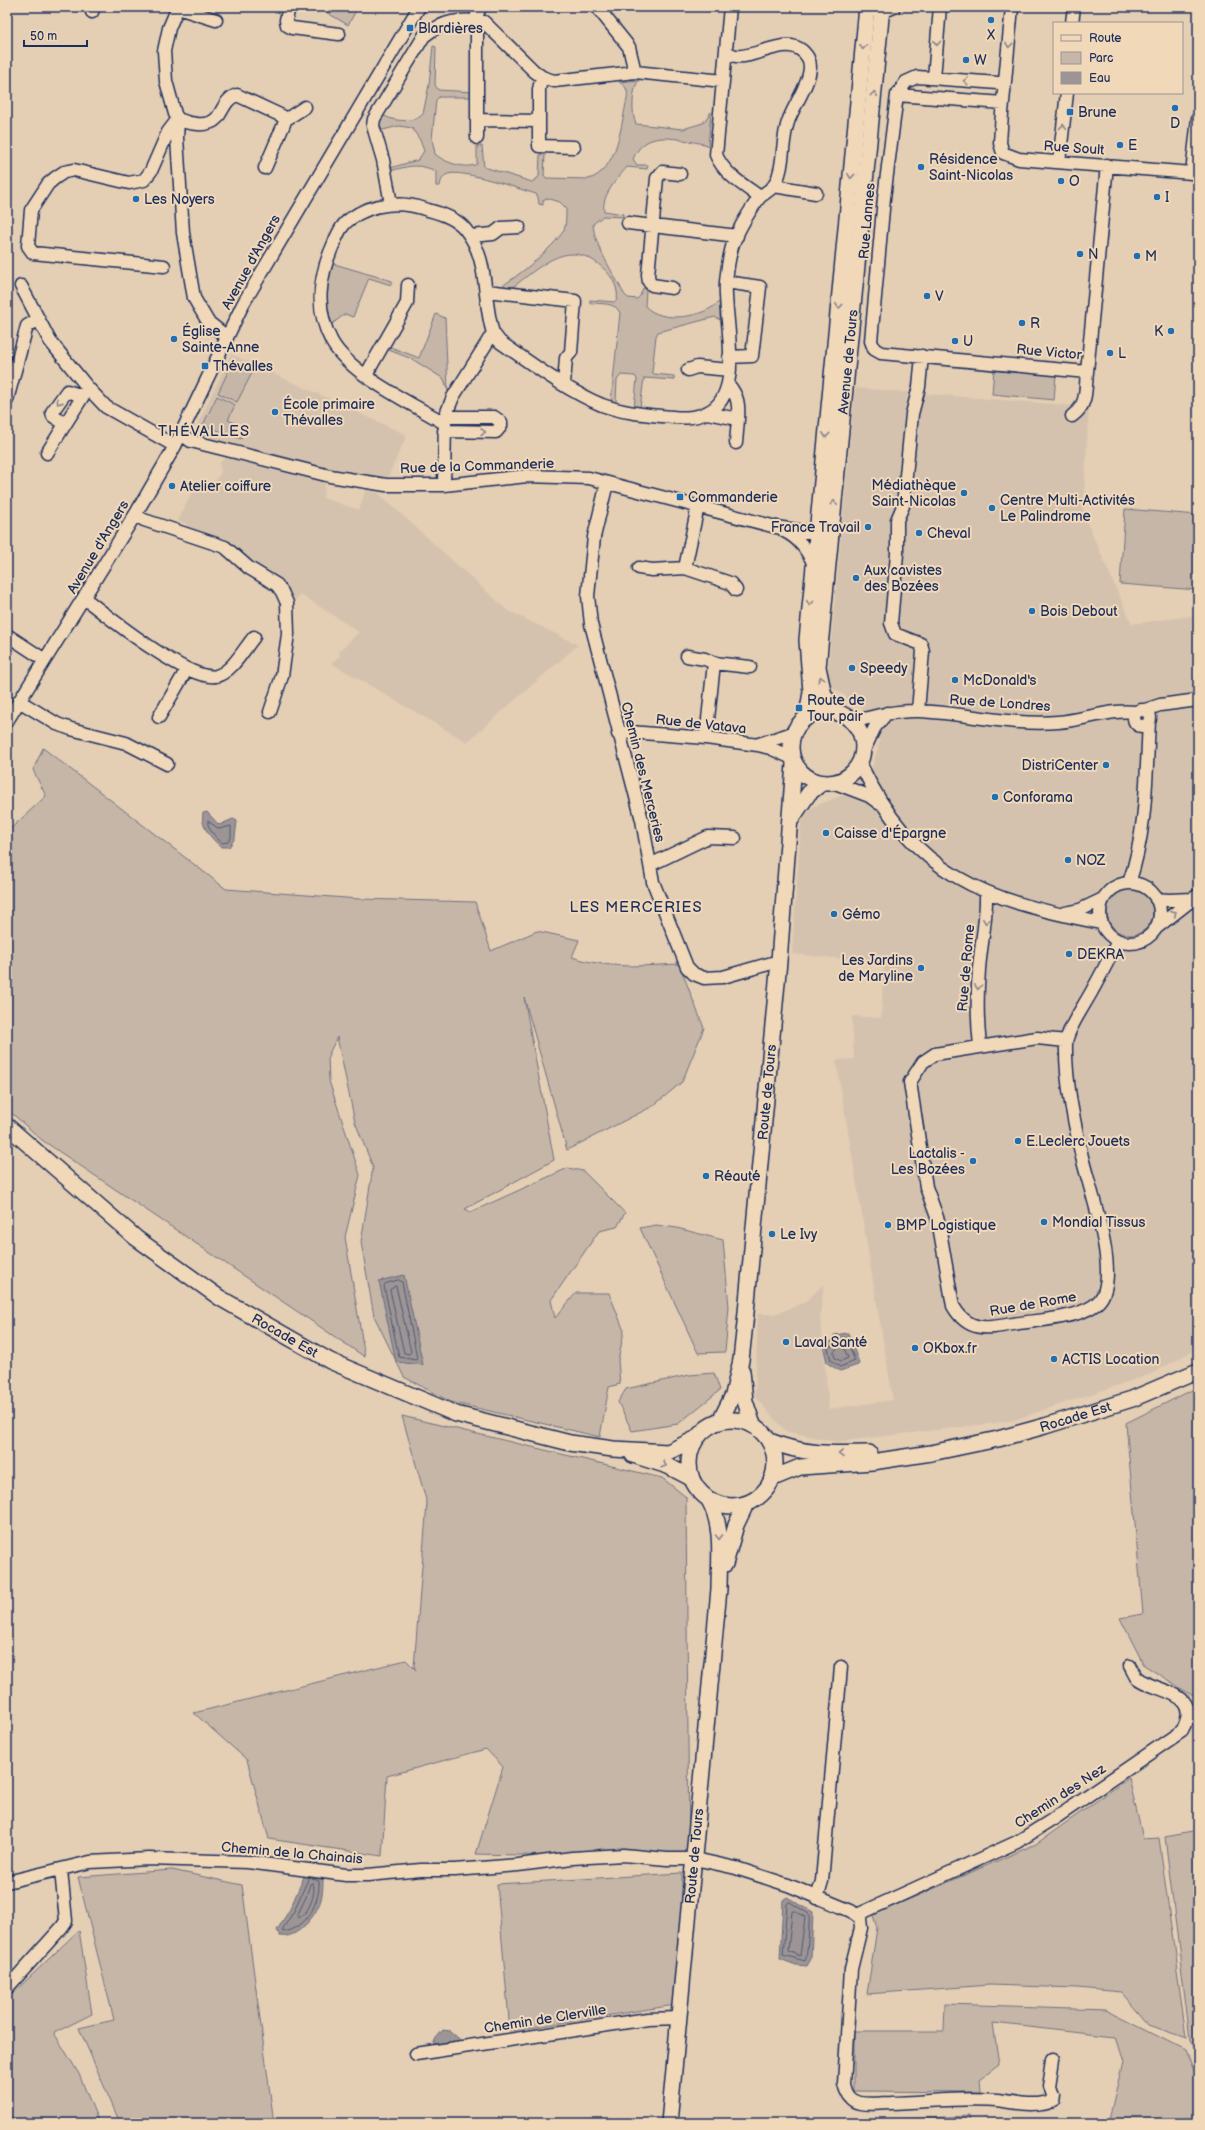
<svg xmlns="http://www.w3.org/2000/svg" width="1205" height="2130" viewBox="0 0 1205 2130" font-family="'Balsamiq Sans',sans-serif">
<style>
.built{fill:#d5c2ae}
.green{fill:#c6b6a7;stroke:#707282}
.water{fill:#9d9595;stroke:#696c7f}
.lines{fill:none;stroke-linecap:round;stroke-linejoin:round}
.shore{stroke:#4f5874;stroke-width:1}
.minor-casing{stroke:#1b2f5e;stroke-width:15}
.major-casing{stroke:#1b2f5e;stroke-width:18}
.minor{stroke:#f1d8b9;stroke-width:12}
.major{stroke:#f1d8b9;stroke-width:15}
.oneway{stroke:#86848c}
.poi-dot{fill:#1f6fb2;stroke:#f1d8b9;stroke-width:1.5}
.labels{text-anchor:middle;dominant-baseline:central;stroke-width:4;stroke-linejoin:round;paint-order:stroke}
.poi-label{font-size:14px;fill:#1b2f5e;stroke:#f1d8b9;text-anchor:start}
.street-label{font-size:14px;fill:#1b2f5e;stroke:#f1d8b9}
.neighbourhood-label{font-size:15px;letter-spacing:1px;fill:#1b2f5e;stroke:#f1d8b9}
</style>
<rect width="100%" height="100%" fill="#e4ceb4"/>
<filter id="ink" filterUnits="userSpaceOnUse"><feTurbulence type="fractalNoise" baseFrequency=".025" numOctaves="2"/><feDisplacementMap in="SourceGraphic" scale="8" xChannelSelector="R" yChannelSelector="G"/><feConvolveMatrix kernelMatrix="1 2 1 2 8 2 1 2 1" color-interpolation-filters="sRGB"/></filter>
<g filter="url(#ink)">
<path class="built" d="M231,354L407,435L386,481L359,477L356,474H348L198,437L196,428Z
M855,388L1089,407L1083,511L1088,525L1132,624L1198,615V1348L1151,1374L1011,1421L836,1442L785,1431L755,1397L758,1314H775L804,1303L824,1284L820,1316L829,1409L893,1400L836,1060L854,1059L852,1016L881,1018L884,963L792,954L801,822L810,808L841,796L872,768L880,741L862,708L827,683Z
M226,457L326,478L323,498L359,510L366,489L378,493L507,610L578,645L467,742L331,663L340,656L339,652L359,632L300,594L290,606L237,553L183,531L187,524L178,521L194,488L199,491L204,484L212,487L221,472L219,464Z"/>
<path class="green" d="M326,7H358L348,25L324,11Z
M433,46L436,47L435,85L438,90L473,92V97H439L436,100L432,139L435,154C444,162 465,170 477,164V146H482L484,167L532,182L539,177L540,154H545L544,175L546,178L589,179C618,170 621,124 627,99C628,90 627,87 619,82L639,80C632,87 631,115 636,124L683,129L703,123L711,112L708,147L705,144C678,140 646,127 633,159L637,165H648L647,169L627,167C617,179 601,196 604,211L623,214V217L603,216L593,224C594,245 614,274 624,294L628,298L637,299L640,296L643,288L646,290L645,306C661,324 704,318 720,301V320L715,317L658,332L656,336L652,372L654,374L674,376V380L644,378L640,408H634L637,379L635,376L621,375L617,380L616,402L611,401L620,313C616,302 601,304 590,303V300L614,302L617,300C619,290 613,277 605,270C569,234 541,267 510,289L500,287C515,279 561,242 565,227C566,221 566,214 566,208L560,202L547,198L543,200V205L539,204L538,197L536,194C519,189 463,169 448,174C442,176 441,181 440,186H436V171C417,163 409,166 390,171V168L418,160L424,151L420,140L412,128L399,126L379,131L378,122L383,115C393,122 415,123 423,114L429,85Z
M331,263L392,281L391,285L369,278L353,317L345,314L332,324C324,303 327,285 331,263Z
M436,314L445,318L448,391L444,379L412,359L386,349L388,346L419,358Z
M233,361L253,371L237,402L218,393Z
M994,369L1056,374L1054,400L992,394Z
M217,396L235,405L228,420L246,428L241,439L203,425Z
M493,421L498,426H454L455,422Z
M1125,509L1198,515V590L1120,584Z
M43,748L226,889L359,899L475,902L491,951L537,931L579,940L572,957C610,969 640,966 679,964L704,1028L682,1082L653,1106L567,1150L524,997L554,1160L465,1209L471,1212L568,1168L583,1171L625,1213L617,1227L599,1231L551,1300L555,1318L576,1293H609L624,1331L618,1361L620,1384L609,1387L600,1437L451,1402L404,1377L374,1316L361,1242L373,1167L355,1122L337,1037L328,1056L329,1081L360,1175L345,1237L365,1357L42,1140L7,1109V832L46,796L33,770Z
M1107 912a23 23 0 1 1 46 0a23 23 0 1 1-46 0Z
M656,1225L677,1228L723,1240L729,1307L725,1352L698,1353L640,1228Z
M714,1373L720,1390L678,1424L632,1431L618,1402L626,1389L689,1375Z
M1198,1387V1699L1144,1665L1120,1618L1143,1614L1126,1423Z
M402,1416L662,1478L686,1497L689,1859L476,1854L503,1767L486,1749L387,1776L382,1856L269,1839L247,1760L194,1713L406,1660L417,1671L414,1667L427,1503Z
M1129,1778L1143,1839L1159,1838L1186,2037L1149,2024L1122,1992L1077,1988L990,1985L867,1994L877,1928L873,1915L1036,1844Z
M1198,1831V2058L1190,2039L1165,1837Z
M172,1870L242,1885L274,2123H120L79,2028L114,2020L78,1877Z
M682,1873L681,2004L510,2031L497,1884Z
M79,1930L92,2014L54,2033L79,2074L99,2123H19L7,2114V1999Z
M945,2004L1106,2009L1185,2049L1198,2083V2123H1108L1123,2062L1115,2037L993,2023L999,2065L980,2079L981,2092L854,2091V2031H944Z
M969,2116L970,2123H841V2122Z"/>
<path class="water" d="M207,812L219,825L233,819L237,821L235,838L229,847H221C211,838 200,826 203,813Z
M404,1275L423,1365L396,1362L379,1281Z
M848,1333L859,1363L858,1365L840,1371L827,1363L823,1345L832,1341L834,1335Z
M306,1872L323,1876C323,1887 323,1898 318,1907C312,1920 296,1939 280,1936L277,1930L290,1909Z
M787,1897L813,1912L811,1959L807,1966L796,1965L780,1959L783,1900Z
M443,2030L450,2031L465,2044L431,2049L436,2038Z"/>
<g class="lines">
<path class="shore" d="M208,821L219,829L231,826V838L228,842L222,843C217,838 206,828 208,821Z
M399,1280L402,1282L417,1358L416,1360L399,1357L384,1286L385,1284Z
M396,1286L411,1352L409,1354L404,1353L390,1290Z
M846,1338L855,1361L840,1367L831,1360L828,1348L835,1344L837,1339Z
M841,1345H843L848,1358L841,1361L835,1358L834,1352Z
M309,1877L294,1911L282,1930L283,1932C307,1929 320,1902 319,1881L310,1877
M313,1883C317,1893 308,1915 298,1918L297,1916L306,1897L310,1884Z
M790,1902L809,1914C810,1920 807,1959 805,1961L783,1955L787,1904Z
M794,1911L805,1917L800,1956L788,1951L792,1912Z"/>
<g class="minor-casing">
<path id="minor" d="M178,7L169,28L164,51L166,81L175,114L178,119L177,138L183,233L194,298L208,322L227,337
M289,7L286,20L287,25L292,28L339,34
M597,7L629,47L635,72
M730,7L716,155C725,175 742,184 760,197
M1012,7L1002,113L1000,143L1003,153L1019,159L1192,173L1198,118
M178,8L216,20
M875,10L882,12L894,7
M92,12L94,7
M1072,23L1074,7
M542,77L539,89V146L574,147
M934,78L940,7
M1005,82L998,83L917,77L906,82L897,95L884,198L871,341L874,349L881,353L1087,372L1107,165
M897,95L1003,103
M178,119C189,124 208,128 217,118C224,109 225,99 237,95L282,116L285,120L284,124L265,168
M285,120L305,107
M477,120L539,121
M477,138V15L480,7
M1059,162L1067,93
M774,186L816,193
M391,204L383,160L373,126L374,119L424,36C443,21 460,18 484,22L534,71L542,77L554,81L635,72L723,81
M628,223L737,236
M471,236L493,234L501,228L519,227
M164,266L33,253L28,246L31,210L48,184L55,178L64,172L74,170L129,183L144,180L151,171L168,132L178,119
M726,282L760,287L752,356L729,357
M21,286L50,341L88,388L106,407L175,446
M672,288L652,285L649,282L648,275L657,178L662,172L680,174
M487,291L575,301L571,352L566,358L564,384
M688,370L697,367L730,370
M366,375L407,303L408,285
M7,400L27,326L37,320
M707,413L738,419C739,404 738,397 729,385
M1072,416C1088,405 1085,390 1087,372
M444,423C411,403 351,375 332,342C314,309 319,276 334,243C338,234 341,225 350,219C373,202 402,201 428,210C440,213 457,219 465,229C490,259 482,299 493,333L500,342C532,364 566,390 602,405C621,412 640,414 661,416C676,417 691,420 706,413C747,396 723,317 726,282C727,271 729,258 732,247C737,231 749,212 759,198C763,193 772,190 775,184C785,166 781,142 788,122C793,105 817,75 808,58C792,30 758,59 736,56C733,56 729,53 726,52
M65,424L53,416L52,412L67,391L83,396
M444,431L496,432L501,426V422L494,417H445
M181,434L191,441L330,476L386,485H444L527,476L589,478L776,527L816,533L821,540
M736,443L738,419
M47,453L88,388
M607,483L594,537L588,596L591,624L642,820L653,882L687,967L694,974L704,978L723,977L779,961
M444,485L445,417L453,397L493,333
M135,515L144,520L225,547L249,568L277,585L282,592L287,603L288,634L282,676L270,712
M784,531C800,539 806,549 814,564
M639,568L652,570L685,568L730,583L736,590
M685,568L698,506
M84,598C107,616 189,682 216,676C232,672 244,649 254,637
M7,635L45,660
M687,656L705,659L714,663L750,667
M19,701L57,724L71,729L126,743L167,764
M1134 718a8 8 0 1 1 16 0a8 8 0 1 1-16 0Z
M1145,710L1160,705L1198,700
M918,711L923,651L921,644L895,634L891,623L897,554V520L903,506L912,414L919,387L922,356
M159,717L187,669
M7,721L135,515L175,446L243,304L419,7
M853,722C875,716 896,710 919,711C965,713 1011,726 1058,722C1084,720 1109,709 1135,712
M618,734L630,732L706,738L758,745L770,748L792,758
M706,738L714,663
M759,744L793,733
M863,752L875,727L887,713
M860,763C914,877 985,900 1101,923
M835,783L869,796L880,804
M650,865L708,837L735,838
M1129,883C1147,831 1146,776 1149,722
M1100 913a30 30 0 1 1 60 0a30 30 0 1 1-60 0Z
M1156,899L1169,900L1193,899
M1065,913L1080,910L1103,899
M1156,928L1198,895
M1066,1041L1037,1038L935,1054L923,1062L910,1082L926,1187L938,1220L953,1306C968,1332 986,1329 1013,1324C1036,1320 1083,1319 1099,1301C1122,1276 1089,1188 1082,1157C1074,1121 1065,1081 1066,1043C1067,1029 1086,1003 1093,989C1102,973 1110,957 1118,941
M980,1046C977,1020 977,995 979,969C981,943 987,919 986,893
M7,1882L90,1862L149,1859L248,1862L346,1875H368L421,1870H455L518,1865L572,1858L623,1855L667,1859H695L736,1868L788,1885L851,1911L860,1918L861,1928L851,1969L844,2084C846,2094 850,2101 860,2103C870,2105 881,2103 891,2103C926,2102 962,2097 997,2100C1014,2102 1036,2108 1051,2100L1052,2094L1049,2086L1053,2059
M817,1898L822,1881L841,1667
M857,1915L1017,1842L1052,1820L1182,1731C1205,1689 1153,1693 1136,1677C1134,1674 1132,1669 1130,1666
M7,1988L62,1927L66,1921L61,1870
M416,2054L648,2019L679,2018"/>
</g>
<g class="major-casing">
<g id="major">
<circle cx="827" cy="747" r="36"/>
<path id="s1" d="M838,713L824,695L818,667L882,7"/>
<path d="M807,716L811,692L807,640L867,7"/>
<path d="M790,821L809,793L822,783"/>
<path id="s2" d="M7,1126L136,1238L220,1298L330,1361L456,1414L570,1443L613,1449L668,1452L695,1439"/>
<path d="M742,1371L745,1401L753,1425"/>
<circle cx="732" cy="1463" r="43"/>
<path id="s3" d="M720,1421L733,1395L741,1360L745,1323L779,961L794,764"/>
<path d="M770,1441C802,1455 834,1454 869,1453"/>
<path d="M633,1455L668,1466L691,1478"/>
<path id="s4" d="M773,1478L800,1467L872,1462L931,1453L998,1439L1045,1426L1132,1399L1198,1371"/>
<path d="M725,1564L736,1525L746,1504"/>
<path id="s5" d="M669,2123L719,1589C719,1559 724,1527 709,1500"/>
</g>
</g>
<use href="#minor" class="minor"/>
<use href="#major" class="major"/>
</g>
<defs><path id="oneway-chevron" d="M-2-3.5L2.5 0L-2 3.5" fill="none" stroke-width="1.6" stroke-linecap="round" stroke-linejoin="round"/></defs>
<g class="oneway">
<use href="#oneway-chevron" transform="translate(937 43) rotate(95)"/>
<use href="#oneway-chevron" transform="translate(1009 45) rotate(96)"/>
<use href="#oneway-chevron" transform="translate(863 47) rotate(95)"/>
<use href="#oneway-chevron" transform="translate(966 81) rotate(-175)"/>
<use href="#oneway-chevron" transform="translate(874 94) rotate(-85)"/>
<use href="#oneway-chevron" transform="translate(1063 127) rotate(-84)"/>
<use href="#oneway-chevron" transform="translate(851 176) rotate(96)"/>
<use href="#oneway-chevron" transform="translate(839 306) rotate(96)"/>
<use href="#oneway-chevron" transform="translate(59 402) rotate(125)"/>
<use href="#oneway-chevron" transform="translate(483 432) rotate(-1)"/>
<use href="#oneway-chevron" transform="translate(826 435) rotate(96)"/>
<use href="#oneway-chevron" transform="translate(834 503) rotate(-84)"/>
<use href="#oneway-chevron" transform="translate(810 603) rotate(95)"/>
<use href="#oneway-chevron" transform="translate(821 679) rotate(-103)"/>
<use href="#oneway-chevron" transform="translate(1174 913) rotate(-38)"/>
<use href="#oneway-chevron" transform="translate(986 921) rotate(96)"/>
<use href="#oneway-chevron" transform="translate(978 987) rotate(93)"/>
<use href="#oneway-chevron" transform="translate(841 1454) rotate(178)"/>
<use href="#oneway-chevron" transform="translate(664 1465) rotate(19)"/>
<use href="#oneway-chevron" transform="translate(719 1537) rotate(89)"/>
</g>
</g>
<g class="poi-dot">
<circle cx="991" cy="20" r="4"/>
<rect x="406" y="24" width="8" height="8" rx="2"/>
<circle cx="966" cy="60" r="4"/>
<circle cx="1175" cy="108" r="4"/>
<rect x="1066" y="108" width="8" height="8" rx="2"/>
<circle cx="1120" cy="145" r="4"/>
<circle cx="921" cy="167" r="4"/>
<circle cx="1061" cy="181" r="4"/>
<circle cx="1157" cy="197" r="4"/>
<circle cx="136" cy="199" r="4"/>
<circle cx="1080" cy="254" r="4"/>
<circle cx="1137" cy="256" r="4"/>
<circle cx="927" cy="296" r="4"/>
<circle cx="1022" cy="323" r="4"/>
<circle cx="1171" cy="331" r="4"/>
<circle cx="174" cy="339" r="4"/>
<circle cx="955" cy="341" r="4"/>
<circle cx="1110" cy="353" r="4"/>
<rect x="201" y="362" width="8" height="8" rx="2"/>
<circle cx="275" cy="412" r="4"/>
<circle cx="172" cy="486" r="4"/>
<circle cx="964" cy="493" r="4"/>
<rect x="676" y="493" width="8" height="8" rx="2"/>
<circle cx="992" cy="508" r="4"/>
<circle cx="868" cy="527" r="4"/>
<circle cx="919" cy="533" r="4"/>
<circle cx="856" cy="578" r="4"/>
<circle cx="1032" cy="611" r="4"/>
<circle cx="852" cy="668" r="4"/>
<circle cx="955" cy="680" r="4"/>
<rect x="795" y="704" width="8" height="8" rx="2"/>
<circle cx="1106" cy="765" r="4"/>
<circle cx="995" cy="797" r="4"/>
<circle cx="826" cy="833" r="4"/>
<circle cx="1068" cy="860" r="4"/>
<circle cx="834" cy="914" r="4"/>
<circle cx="1069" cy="954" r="4"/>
<circle cx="921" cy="968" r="4"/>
<circle cx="1018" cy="1141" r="4"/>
<circle cx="973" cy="1161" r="4"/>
<circle cx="706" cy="1176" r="4"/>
<circle cx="1044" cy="1222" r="4"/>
<circle cx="888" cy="1225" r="4"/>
<circle cx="772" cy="1234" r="4"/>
<circle cx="786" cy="1342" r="4"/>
<circle cx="915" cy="1348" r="4"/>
<circle cx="1054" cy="1359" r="4"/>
</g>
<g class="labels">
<g class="poi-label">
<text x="418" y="28">Blardières</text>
<text x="991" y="35" text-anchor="middle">X</text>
<text x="974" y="60">W</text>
<text x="1078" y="112">Brune</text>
<text x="1175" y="123" text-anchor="middle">D</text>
<text x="1128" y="145">E</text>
<text x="929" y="159">Résidence<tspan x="929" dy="16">Saint-Nicolas</tspan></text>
<text x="1069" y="181">O</text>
<text x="1165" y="197">I</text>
<text x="144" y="199">Les Noyers</text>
<text x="1088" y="254">N</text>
<text x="1145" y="256">M</text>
<text x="935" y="296">V</text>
<text x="1030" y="323">R</text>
<text x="182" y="331">Église<tspan x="182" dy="16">Sainte-Anne</tspan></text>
<text x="1163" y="331" text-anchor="end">K</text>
<text x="963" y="341">U</text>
<text x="1118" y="353">L</text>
<text x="213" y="366">Thévalles</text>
<text x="283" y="404">École primaire<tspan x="283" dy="16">Thévalles</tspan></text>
<text x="956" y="485" text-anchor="end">Médiathèque<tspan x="956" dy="16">Saint-Nicolas</tspan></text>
<text x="180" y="486">Atelier coiffure</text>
<text x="688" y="497">Commanderie</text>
<text x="1000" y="500">Centre Multi-Activités<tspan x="1000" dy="16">Le Palindrome</tspan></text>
<text x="860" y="527" text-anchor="end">France Travail</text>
<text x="927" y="533">Cheval</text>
<text x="864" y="570">Aux cavistes<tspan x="864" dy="16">des Bozées</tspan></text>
<text x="1040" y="611">Bois Debout</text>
<text x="860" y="668">Speedy</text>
<text x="963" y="680">McDonald's</text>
<text x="807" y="700">Route de<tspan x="807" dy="16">Tour pair</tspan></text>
<text x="1098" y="765" text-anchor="end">DistriCenter</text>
<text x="1003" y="797">Conforama</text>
<text x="834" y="833">Caisse d'Épargne</text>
<text x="1076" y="860">NOZ</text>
<text x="842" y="914">Gémo</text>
<text x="1077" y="954">DEKRA</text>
<text x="913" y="960" text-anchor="end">Les Jardins<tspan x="913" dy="16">de Maryline</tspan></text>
<text x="1026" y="1141">E.Leclerc Jouets</text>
<text x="965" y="1153" text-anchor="end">Lactalis -<tspan x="965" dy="16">Les Bozées</tspan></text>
<text x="714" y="1176">Réauté</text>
<text x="1052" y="1222">Mondial Tissus</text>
<text x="896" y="1225">BMP Logistique</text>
<text x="780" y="1234">Le Ivy</text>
<text x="794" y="1342">Laval Santé</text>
<text x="923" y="1348">OKbox.fr</text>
<text x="1062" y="1359">ACTIS Location</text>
</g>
<g class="street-label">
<text transform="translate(1074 148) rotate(4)">Rue Soult</text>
<text transform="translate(867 221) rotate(-85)">Rue Lannes</text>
<text transform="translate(251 262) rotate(-61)">Avenue d'Angers</text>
<text transform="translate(1049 352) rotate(5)">Rue Victor</text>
<text stroke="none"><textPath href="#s1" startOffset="358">Avenue de Tours</textPath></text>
<text transform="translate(477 466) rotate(-2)">Rue de la Commanderie</text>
<text transform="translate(98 547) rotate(-59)">Avenue d'Angers</text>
<text transform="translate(1000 703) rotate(4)">Rue de Londres</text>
<text transform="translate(701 724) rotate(6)">Rue de Vatava</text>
<text transform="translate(643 772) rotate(76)">Chemin des Merceries</text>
<text transform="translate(966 968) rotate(-85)">Rue de Rome</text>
<text stroke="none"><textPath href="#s3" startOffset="334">Route de Tours</textPath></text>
<text transform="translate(1033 1304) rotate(-10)">Rue de Rome</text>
<text stroke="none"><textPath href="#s2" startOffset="349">Rocade Est</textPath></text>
<text stroke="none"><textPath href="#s4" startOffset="310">Rocade Est</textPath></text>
<text transform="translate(1060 1796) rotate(-33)">Chemin des Nez</text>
<text transform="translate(292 1853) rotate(5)">Chemin de la Chainais</text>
<text stroke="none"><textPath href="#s5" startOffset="268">Route de Tours</textPath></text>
<text transform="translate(545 2019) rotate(-9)">Chemin de Clerville</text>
</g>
<g class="neighbourhood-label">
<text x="204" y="431">THÉVALLES</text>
<text x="636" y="907">LES MERCERIES</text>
</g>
</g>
<rect width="1205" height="2130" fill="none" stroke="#f1d8b9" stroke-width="24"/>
<rect x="12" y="12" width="1181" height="2106" fill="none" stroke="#1b2f5e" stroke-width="1.5" filter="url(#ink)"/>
<rect x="1053" y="22" width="130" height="72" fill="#f1d8b9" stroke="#9b9495"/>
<rect x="1061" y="35" width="20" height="6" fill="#f1d8b9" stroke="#9b9495"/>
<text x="1089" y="42" font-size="12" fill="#1b2f5e">Route</text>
<rect x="1061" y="52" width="20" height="12" fill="#c6b6a7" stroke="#9b9495"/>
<text x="1089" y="62" font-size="12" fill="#1b2f5e">Parc</text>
<rect x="1061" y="72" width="20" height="12" fill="#9d9595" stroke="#9b9495"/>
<text x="1089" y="82" font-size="12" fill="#1b2f5e">Eau</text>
<path d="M24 40v6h63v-6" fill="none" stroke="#1b2f5e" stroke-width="2"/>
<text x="30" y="40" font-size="12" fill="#1b2f5e" stroke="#f1d8b9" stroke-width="3" paint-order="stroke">50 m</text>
</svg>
